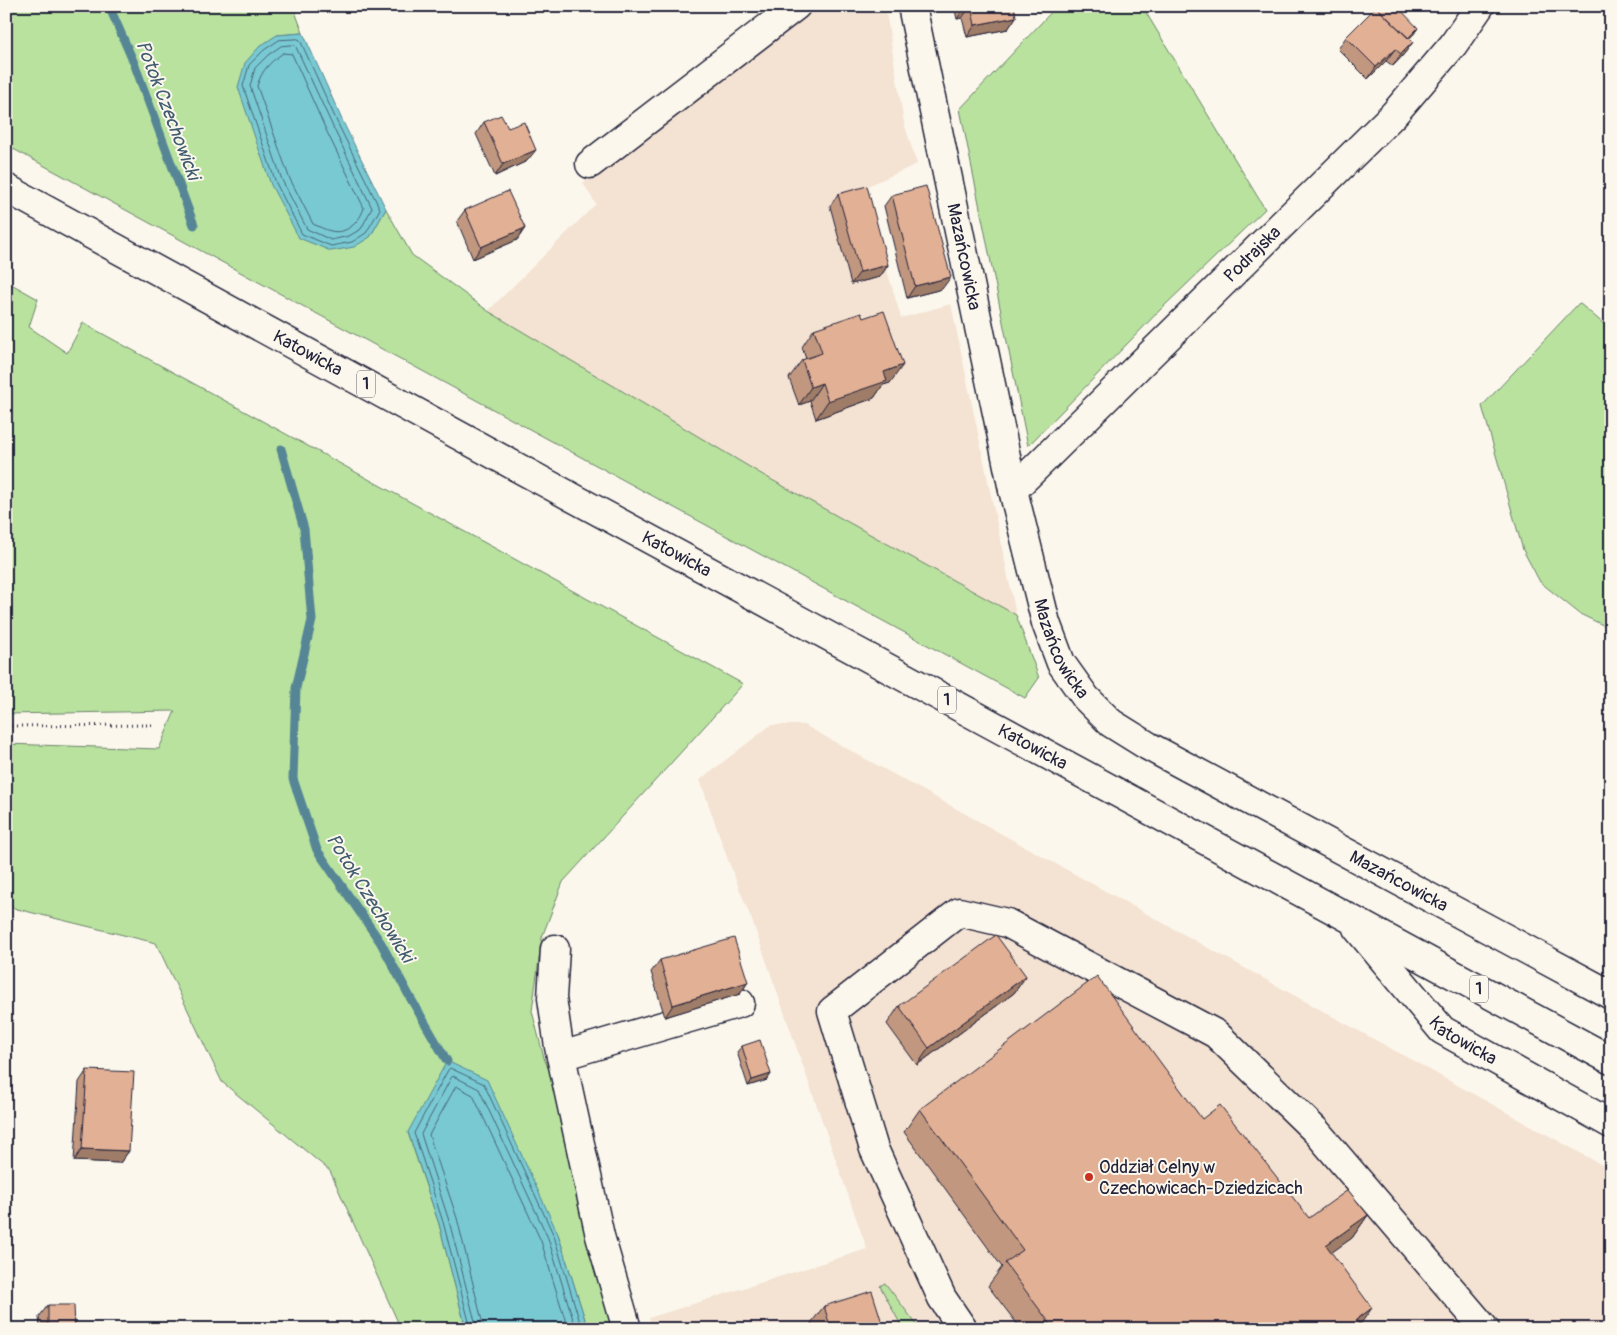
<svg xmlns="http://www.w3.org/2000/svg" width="1617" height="1335" viewBox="0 0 1617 1335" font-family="Pangolin,sans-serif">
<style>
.built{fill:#f4e2d2}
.green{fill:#b8e29e;stroke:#6d826c}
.water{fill:#79c9d2;stroke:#568696}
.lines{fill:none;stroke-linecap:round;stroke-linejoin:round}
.shore{stroke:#456577;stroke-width:1}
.stream{stroke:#568696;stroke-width:9}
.minor-casing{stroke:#22223b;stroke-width:31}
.major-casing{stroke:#22223b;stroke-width:31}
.path{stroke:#22223b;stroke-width:3;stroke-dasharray:1 4;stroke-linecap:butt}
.minor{stroke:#fbf7ec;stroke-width:28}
.major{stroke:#fbf7ec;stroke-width:28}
.wall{fill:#c2977f;stroke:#22223b}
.shaded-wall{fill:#9e7b68;stroke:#22223b}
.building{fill:#e2b094;stroke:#22223b}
.poi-dot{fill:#c8321e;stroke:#fbf7ec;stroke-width:2}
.labels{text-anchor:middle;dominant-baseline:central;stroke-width:4;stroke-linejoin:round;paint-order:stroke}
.shield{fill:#fbf7ec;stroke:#636270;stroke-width:1}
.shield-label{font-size:16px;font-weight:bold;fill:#22223b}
.street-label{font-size:18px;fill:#22223b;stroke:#fbf7ec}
.poi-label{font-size:18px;fill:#22223b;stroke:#fbf7ec;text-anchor:start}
.water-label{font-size:19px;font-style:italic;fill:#405c70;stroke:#fbf7ec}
</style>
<rect width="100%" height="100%" fill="#fbf7ec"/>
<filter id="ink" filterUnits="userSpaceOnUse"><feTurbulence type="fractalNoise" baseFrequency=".02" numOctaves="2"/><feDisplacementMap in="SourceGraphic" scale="10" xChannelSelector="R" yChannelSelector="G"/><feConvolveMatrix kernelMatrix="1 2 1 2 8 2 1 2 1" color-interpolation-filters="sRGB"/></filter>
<g filter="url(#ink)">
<path class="built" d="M818,6H885L904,123L917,164L863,188L901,318L951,304L1016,615L763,475L488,311L596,204L583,183Z
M771,725H804L1611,1170V1329H920L885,1283L880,1286L903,1329H652L649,1318L867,1249L753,923L728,860L700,780Z"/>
<path class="green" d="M6,6H293L303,33L277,35L370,237L386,209L412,255L488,311L763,475L1016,615L1039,678L1025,698L6,145Z
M1057,6H1142L1265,209L1161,309L1028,446L960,109Z
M6,281L38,299L29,327L67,353L83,323L743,684L563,882L542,937L532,1011L544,1058L557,1089L560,1122L572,1170L618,1329H588L558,1234L408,1133L439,1224L466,1329H401L330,1171L222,1082L156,943L17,909L6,905V744L159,749L175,711L6,714Z
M1579,303L1611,330V629L1580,614L1540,582L1523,550L1482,406Z
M885,1283L920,1329H903L880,1286Z"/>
<path class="water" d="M303,33L343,122L386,209L370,237L354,247L331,251L299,238L271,185L238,87L245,63L260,46L277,35Z
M447,1061L487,1080L558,1234L588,1329H466L439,1224L408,1132Z"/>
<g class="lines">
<path class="shore" d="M298,39L300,40L338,124L380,209L366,233L352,242L331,246L302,234L276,183L243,86L249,65L264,50L279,40Z
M294,45L296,47L333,127L372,208L361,229L349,236L331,240L307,229L282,180L250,86L255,68L268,55L281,46Z
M283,53L292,54L326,130L364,208C360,221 347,235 331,231C325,230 318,226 313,224L289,177L257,86C262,70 269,63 283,53Z
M471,1329L443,1222L414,1133L448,1070L450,1068L484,1084L554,1236L582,1329
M477,1329L449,1221L421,1134L451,1078L453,1076L479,1089L548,1238L576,1329
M484,1329L457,1218L429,1135L456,1086L473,1095L541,1241L568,1329"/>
<path class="stream" d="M109,6L134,63L194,225
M281,449L304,529L312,620L296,688L293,779L317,850L381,943L411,999L447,1061"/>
<g class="minor-casing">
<g id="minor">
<path id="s1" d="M912,6L1013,490L1046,623L1061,663L1086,698L1111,723L1148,746L1611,995"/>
<path d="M590,164L796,6"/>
<path id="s2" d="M1013,490L1394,114L1453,45L1480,6"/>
<path d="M555,949L552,998L559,1047L600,1236L627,1329"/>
<path d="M561,1056L740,1003"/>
<path d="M963,1329L942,1298L874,1149L832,1011L959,912L1007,923L1216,1034L1316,1131L1485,1329"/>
</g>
</g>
<g class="major-casing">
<g id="major">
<path id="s3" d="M6,188L546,483L1611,1060"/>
<path id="s4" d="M1357,928L1442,1030L1611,1124"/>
</g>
</g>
<path class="path" d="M6,726L155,725"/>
<use href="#minor" class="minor"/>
<use href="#major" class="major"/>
</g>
<path class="wall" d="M954,6H1014L1016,17L1008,29L967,37L962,18L957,19Z
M1414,34L1409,39L1413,42L1404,54L1393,66L1386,61L1368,79L1338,49L1346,37Z
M484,122L508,128L527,161L495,176L476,134Z
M838,194L888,265L880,277L851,284L830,206Z
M892,195L942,289L907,298L884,206Z
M465,210L525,228L517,240L473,259L457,221Z
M863,318L890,383L883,385L874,398L816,419L810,401L799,405L789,378L802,360L806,359L802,347L814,329Z
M660,960L748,982L740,994L665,1017L651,972Z
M1026,976L1014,993L917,1065L887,1024L899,1006Z
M742,1046L771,1074L767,1080L748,1086L737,1052Z
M87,1070L129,1151L120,1163L74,1161L79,1082Z
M920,1109L1202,1119L1309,1218L1368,1215L1352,1238L1331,1252L1357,1329H1021L988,1286L1002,1267L904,1132Z
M48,1305L75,1329H40L39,1317Z
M824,1306L884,1329H813L811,1323Z"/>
<path class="shaded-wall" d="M971,6L962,18L957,19L965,7Z
M1016,17L1008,29L967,37L975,25Z
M1418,28L1414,34L1399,48L1403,42Z
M1413,42L1404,54L1393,66L1401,54Z
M1395,49L1386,61L1368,79L1376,67Z
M536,150L527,161L495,176L503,164Z
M525,228L517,240L473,259L481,247Z
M888,265L880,277L851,284L860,272Z
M951,277L942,289L907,298L915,286Z
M903,365L890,383L883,385L874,398L816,419L828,401L884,372Z
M822,383L810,401L799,405L811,387Z
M1026,976L1014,993L917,1065L929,1048Z
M748,982L740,994L665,1017L673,1005Z
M771,1074L767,1080L748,1086L752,1080Z
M82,1149L129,1151L120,1163L74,1161Z
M1368,1215L1352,1238L1310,1268L1326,1245Z
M1372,1308L1357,1329H1350L1356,1320Z"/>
<path class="building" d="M971,6H1014L1016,17L975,25Z
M1379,6H1397L1418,28L1408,38L1377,8Z
M1376,7L1413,42L1401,54L1395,49L1376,67L1346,37Z
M501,115L508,128L524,122L536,150L503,164L484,122Z
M867,186L888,265L860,272L838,194Z
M926,186L951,277L915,286L892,195Z
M508,191L525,228L481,247L465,210Z
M884,311L903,365L884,372L887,381L828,401L822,383L811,387L802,360L822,353L814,329L861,313L863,318Z
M996,935L1026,976L929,1048L899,1006Z
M734,938L748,982L673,1005L660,960Z
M1097,976L1202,1119L1220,1105L1309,1218L1348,1190L1368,1215L1326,1245L1372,1308L1356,1320L1359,1324L1353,1329H1054L1005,1263L1023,1250L920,1109Z
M760,1040L771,1074L752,1080L742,1046Z
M87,1070L134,1072L129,1151L82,1149Z
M872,1291L884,1329H831L824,1306Z
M48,1305H74L75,1329H48Z"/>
</g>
<circle class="poi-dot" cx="1089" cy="1177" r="5"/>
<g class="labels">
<g class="shield">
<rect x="357" y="370.5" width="18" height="27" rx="4"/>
<rect x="938" y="686.5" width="18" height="27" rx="4"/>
<rect x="1470" y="975.5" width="18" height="27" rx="4"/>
</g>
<g class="shield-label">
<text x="366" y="384">1</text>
<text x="947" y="700">1</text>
<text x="1479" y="989">1</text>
</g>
<g class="street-label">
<text stroke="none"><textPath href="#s2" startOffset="336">Podrajska</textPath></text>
<text stroke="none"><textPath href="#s1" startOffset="256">Mazańcowicka</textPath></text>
<text stroke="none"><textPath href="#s3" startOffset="344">Katowicka</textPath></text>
<text stroke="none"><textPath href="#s3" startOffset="764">Katowicka</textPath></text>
<text stroke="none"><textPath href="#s1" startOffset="661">Mazańcowicka</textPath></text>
<text stroke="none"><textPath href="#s3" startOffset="1169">Katowicka</textPath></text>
<text stroke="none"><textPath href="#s1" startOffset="1081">Mazańcowicka</textPath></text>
<text stroke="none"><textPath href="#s4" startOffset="156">Katowicka</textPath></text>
</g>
<g class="poi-label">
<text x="1099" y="1167">Oddział Celny w<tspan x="1099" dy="21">Czechowicach-Dziedzicach</tspan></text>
</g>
<g class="water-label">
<text transform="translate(168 110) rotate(69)">Potok Czechowicki</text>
<text transform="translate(370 898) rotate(58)">Potok Czechowicki</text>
</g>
</g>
<rect width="1617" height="1335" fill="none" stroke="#fbf7ec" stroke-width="25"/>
<rect x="12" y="12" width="1592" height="1310" fill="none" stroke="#22223b" stroke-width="2" filter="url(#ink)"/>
</svg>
